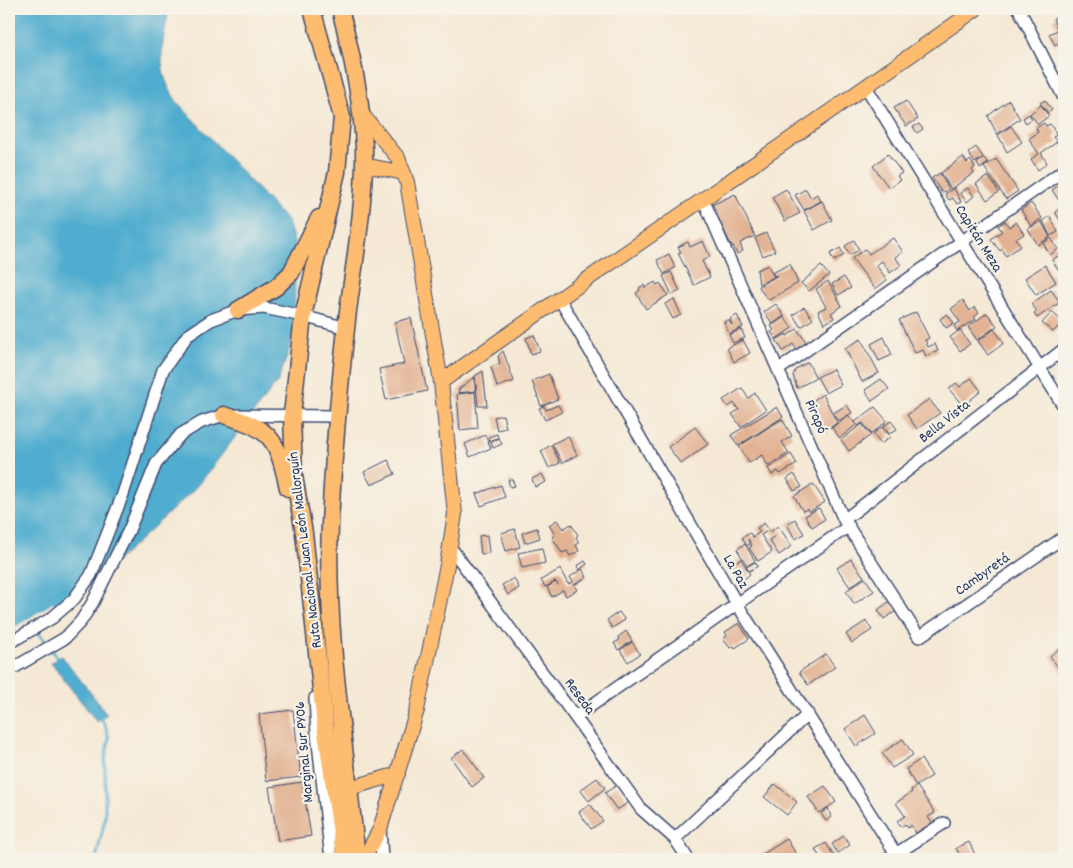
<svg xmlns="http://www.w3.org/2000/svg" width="1073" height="868" viewBox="0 0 1073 868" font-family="Dekko,sans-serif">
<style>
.water{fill:#51adcf;stroke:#366e96}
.pier{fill:#f5e9d5}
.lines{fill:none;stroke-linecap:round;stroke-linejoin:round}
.stream{stroke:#51adcf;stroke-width:3}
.building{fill:#e2b293}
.minor-casing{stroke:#3c4b70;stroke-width:14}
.major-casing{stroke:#3c4b70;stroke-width:16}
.highway-casing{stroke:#3c4b70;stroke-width:19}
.minor{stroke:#fff;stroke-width:11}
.major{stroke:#febc70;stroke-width:14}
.highway{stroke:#febc70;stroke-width:16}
.labels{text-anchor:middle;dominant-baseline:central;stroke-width:4.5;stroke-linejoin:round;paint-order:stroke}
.street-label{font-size:15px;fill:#1b2f5e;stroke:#f7f3e8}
</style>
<rect width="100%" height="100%" fill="#f7f3e8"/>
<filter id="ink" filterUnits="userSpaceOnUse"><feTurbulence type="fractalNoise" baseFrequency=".02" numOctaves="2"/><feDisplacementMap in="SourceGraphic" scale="10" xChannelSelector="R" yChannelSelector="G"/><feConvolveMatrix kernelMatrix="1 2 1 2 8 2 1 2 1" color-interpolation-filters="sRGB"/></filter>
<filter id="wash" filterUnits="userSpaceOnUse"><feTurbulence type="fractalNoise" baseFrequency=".0096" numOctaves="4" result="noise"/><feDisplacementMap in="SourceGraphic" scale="20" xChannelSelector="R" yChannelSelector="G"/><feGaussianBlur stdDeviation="1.12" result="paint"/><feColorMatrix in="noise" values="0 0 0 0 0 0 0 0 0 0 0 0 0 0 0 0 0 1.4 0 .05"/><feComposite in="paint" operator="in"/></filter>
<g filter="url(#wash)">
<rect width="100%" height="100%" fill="#f5e9d5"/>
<path class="water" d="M9,9H169C162,46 154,70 178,103L288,222L294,242L295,271L294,331L288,354L278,381L200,483L183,500L43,629L9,648Z
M62,656L107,714L97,722L51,663Z"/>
<path class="pier" d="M53,603L61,615L44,631L9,651V631Z"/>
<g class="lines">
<path class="stream" d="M36,629L59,660
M96,859L105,818V760L109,738L105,725L99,716"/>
</g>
<g id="blocks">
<path class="building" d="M1064,9V39L1055,45L1049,34L1058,30L1053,19L1060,15L1059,13Z
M1009,100L1020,119L997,134L988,116Z
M1045,100L1052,110L1048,113L1040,103Z
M906,101L918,119L906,126L894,108Z
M1041,105L1049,116L1038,124L1030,114Z
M1029,114L1032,119L1026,123L1023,118Z
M1044,123L1046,126L1050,124L1057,135L1053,137L1057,142L1041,153L1047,163L1038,170L1031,159L1039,154L1029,139L1038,132L1036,128Z
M919,124L923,129L917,133L913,127Z
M1011,126L1022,142L1007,152L998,135Z
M976,147L983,157L975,163L968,153Z
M888,154L902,173L897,176L900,180L889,188L873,166Z
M963,157L967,163L970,160L975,167L972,170L974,173L951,189L941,173Z
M984,158L988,163L980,169L977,163Z
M996,159L1018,191L1006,199L984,167Z
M940,173L949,189L942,193L932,178Z
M988,176L999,192L987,200L976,184Z
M1064,182V204L1062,205L1052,190Z
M954,188L961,202L957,204L953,198L949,200L945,194Z
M968,188L974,196L967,202L960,193Z
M786,189L800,213L785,221L772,197Z
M806,189L811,198L817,194L821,201L804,210L795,195Z
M735,194L755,236L740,243L743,251L737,254L733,246L732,247L712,205Z
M822,201L832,220L814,230L804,211Z
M1031,203L1042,218L1031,226L1021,210Z
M1064,205V226L1055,212Z
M1050,216L1058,232L1050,236L1043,221Z
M1005,221L1009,227L1016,222L1024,234L1016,239L1021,246L1006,256L1002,249L1000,251L991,239L1002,231L998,226Z
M1041,221L1050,237L1038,245L1028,229Z
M766,233L775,251L763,256L755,238Z
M893,238L903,252L895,257L901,265L890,273L882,261L876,265L887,280L875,289L852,258L865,249L869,254Z
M1051,238L1058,249L1050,255L1043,243Z
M854,240L859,250L850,255L845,246Z
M703,241L710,257L702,261L710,277L694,285L678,253L681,252L678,247L688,242L690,247Z
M840,248L844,255L834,261L830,254Z
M669,254L675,268L664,274L657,260Z
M1061,254L1064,259V274L1062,275L1052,260Z
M790,264L798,283L769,300L761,291L759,286L778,275L775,276L772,273Z
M768,265L774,277L759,284L757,270Z
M1045,265L1056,282L1036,295L1025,278Z
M821,266L829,275L809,291L801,283Z
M671,272L680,291L672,295L663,276Z
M844,277L851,288L838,295L832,284Z
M828,281L842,306L831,313L834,318L824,324L818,311L826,307L816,289Z
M655,282L657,285L660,283L668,295L646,309L636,293L640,290L639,288L644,285L645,288Z
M1051,290L1060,302L1037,318L1034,314L1037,311L1031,304Z
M674,299L681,315L673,319L665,304Z
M963,300L970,311L975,307L979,313L974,317L976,319L957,331L954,326L960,322L951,309Z
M776,304L784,316L773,324L764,312Z
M804,307L813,319L801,327L793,315Z
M916,312L929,338L925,340L928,347L935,344L938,351L926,356L923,350L915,353L899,320Z
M1052,312L1063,322L1053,332L1042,323Z
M987,313L997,326L977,340L968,327Z
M947,314L954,323L946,328L940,319Z
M737,315L743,327L729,334L724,322L728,320L732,325L730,319Z
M784,317L792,328L776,339L771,332L774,330L771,326Z
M411,318L427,391L386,400L379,369L404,364L395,322Z
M741,329L745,338L733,343L729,335Z
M797,329L807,343L797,350L793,344L783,351L776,340L786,334L787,336Z
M994,329L1004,343L988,355L978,341Z
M960,330L970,344L960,351L950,337Z
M534,335L540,351L531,354L526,338Z
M884,337L892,355L879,361L871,344Z
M861,339L879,373L862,382L845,348Z
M743,340L750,353L734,362L727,348Z
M503,351L514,381L497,387L491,367L500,364L498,356Z
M808,362L816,378L797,388L793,375L796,369Z
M833,369L841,385L826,393L817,377Z
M483,371L487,406H478L475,376Z
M549,374L558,399L541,406L532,381Z
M474,377L476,391L458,393L459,389Z
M971,378L981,391L963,406L949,389L956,383L960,387Z
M881,379L889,389L872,401L865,390Z
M742,388L748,398L755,393L766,410L741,427L732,414L739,410L734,403L728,407L723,400Z
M475,392L478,428L460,430L457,394Z
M823,394L837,423L826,430L809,403Z
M929,399L940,413L917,429L907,415Z
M558,405L562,412L545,420L539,408L544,406L546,410Z
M847,405L852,413L838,421L833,413Z
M777,407L783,417L738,446L731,435Z
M875,407L887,421L871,434L863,423L858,426L855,422Z
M503,415L506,428L497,430L494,417Z
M848,415L856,425L840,438L832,428Z
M782,419L792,436L782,442L789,453L768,466L762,455L749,463L739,446Z
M891,421L897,429L889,434L884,426Z
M862,424L871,435L849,451L841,440Z
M695,427L708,444L681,464L668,447Z
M882,427L890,437L881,444L873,434Z
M497,434L498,438L489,441L488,437Z
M485,435L491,448L470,457L465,444Z
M568,436L577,455L562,463L552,444Z
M499,438L502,444L493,448L491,442Z
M551,445L560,463L549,468L541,451Z
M791,454L797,464L780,474L778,471L772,475L768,468Z
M388,460L395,474L371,485L364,472Z
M542,474L546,482L535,487L532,479Z
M794,474L802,487L794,491L787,479Z
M512,479L515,486L510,487L508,480Z
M813,484L825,502L809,512L807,509L803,511L794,496Z
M501,485L505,497L481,506L476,494Z
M819,508L825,519L812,527L805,516Z
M795,519L804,534L795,539L787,524Z
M557,520L563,529L571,524L578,535L576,537L579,543L576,545L579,551L570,556L567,551L562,553L552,537L555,535L549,525Z
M764,523L769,530L761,535L772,552L758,561L749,548L752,546L748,539L750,544L747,546L742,538L750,533L753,537L760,532L757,528Z
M778,526L792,546L779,555L769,540L775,536L771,531Z
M537,528L540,538L525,543L522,533Z
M515,529L520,547L506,551L501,533Z
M487,535L489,553L481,554L479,536Z
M745,544L755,561L747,566L737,549Z
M542,548L545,563L522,568L518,553Z
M741,559L750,574L742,581L732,564Z
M851,559L864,577L850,587L837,568Z
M585,561L587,564L579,570L577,566Z
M755,562L758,566L749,571L746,567Z
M560,569L568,584L573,582L570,577L582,569L587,577L574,585L577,590L566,596L563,590L552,597L547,587L555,582L558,585L554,580L555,582L545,587L541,580Z
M514,578L519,588L508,595L502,585Z
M865,578L874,591L854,604L846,591Z
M890,601L896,611L884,619L878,610Z
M619,612L625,620L612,628L607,620Z
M866,621L872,630L852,643L846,634Z
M739,623L749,639L735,648L734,646L730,648L723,639L727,636L725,632Z
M626,631L632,641L618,650L614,643L620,640L618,637Z
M632,642L640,654L628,662L620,650Z
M1064,645V671L1062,673L1050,656Z
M826,654L835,667L808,685L799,672Z
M293,710L301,777L266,781L259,714Z
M865,715L876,733L856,746L845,729Z
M903,739L913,755L892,768L882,753Z
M463,749L484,778L472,787L451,758Z
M921,759L932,776L916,786L906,769Z
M597,778L605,788L589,801L580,790Z
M302,782L311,836L278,841L269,787Z
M775,784L797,802L787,815L764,797Z
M617,785L629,802L617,810L605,793Z
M825,786L836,802L819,813L808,797Z
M917,786L935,813L928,817L932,823L916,833L911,825L908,828L905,824L901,827L897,821L905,816L896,803L912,792L911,790Z
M590,804L603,821L591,829L579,812Z
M828,808L831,817L826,821L821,814Z
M844,836L850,845L838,853L832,844Z
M787,839L799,859H755Z
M969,842L977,859H962L956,848Z
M826,843L836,859H821L815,849Z"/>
</g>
</g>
<g filter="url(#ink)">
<use href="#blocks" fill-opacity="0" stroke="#3c4b70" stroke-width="1"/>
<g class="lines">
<g class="minor-casing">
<path id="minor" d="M1019,9L1064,98
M866,87L1064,407
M703,199L844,520L919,637L1064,537
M559,298L737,604L896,854
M778,370L1064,170
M844,520L1064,349
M451,548L575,717L641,809L675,839L688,859
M9,643L52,618L74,599L91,575L123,494L163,370L187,336L211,320L238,310L264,308L303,316L346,328
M9,668L15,667L65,638L81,621L93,602L129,530L156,464L181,434L202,422L224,415L337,416
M315,698L317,734L331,859
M575,717L849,526
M380,829L382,859
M675,839L808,714
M888,859L944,823"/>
</g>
<g class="major-casing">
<path id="major" d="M361,113L398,158L407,182L441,382L455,514L447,565L417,710L380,829L364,859
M364,165L404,173
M441,382C618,256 799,135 976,9
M341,792L350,788L398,774"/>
</g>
<g class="highway-casing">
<path id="highway" d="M312,9L342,117L337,172L303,316L292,415L294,476L304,533L325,726L345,859
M340,9C352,54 362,101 364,148C365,203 355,258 348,311C340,382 333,454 330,525C325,637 346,748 357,859
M238,310L276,287L291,273L319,218
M224,415C273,430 277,439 288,488"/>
</g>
<use href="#minor" class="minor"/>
<use href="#major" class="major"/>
<use href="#highway" class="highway"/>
</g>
</g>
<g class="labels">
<g class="street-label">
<text transform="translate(978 239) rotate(58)">Capitán Meza</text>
<text transform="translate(815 417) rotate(66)">Pirapó</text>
<text transform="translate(945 422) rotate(-38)">Bella Vista</text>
<text transform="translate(306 550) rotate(-97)">Ruta Nacional Juan León Mallorquín</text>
<text transform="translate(735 572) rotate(60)">La Paz</text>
<text transform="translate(983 575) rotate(-35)">Cambyretá</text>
<text transform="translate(579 697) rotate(54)">Reseda</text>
<text transform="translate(305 752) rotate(-95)">Marginal Sur PY06</text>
</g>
</g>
<rect width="1073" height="868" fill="none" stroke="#f7f3e8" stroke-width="30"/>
</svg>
